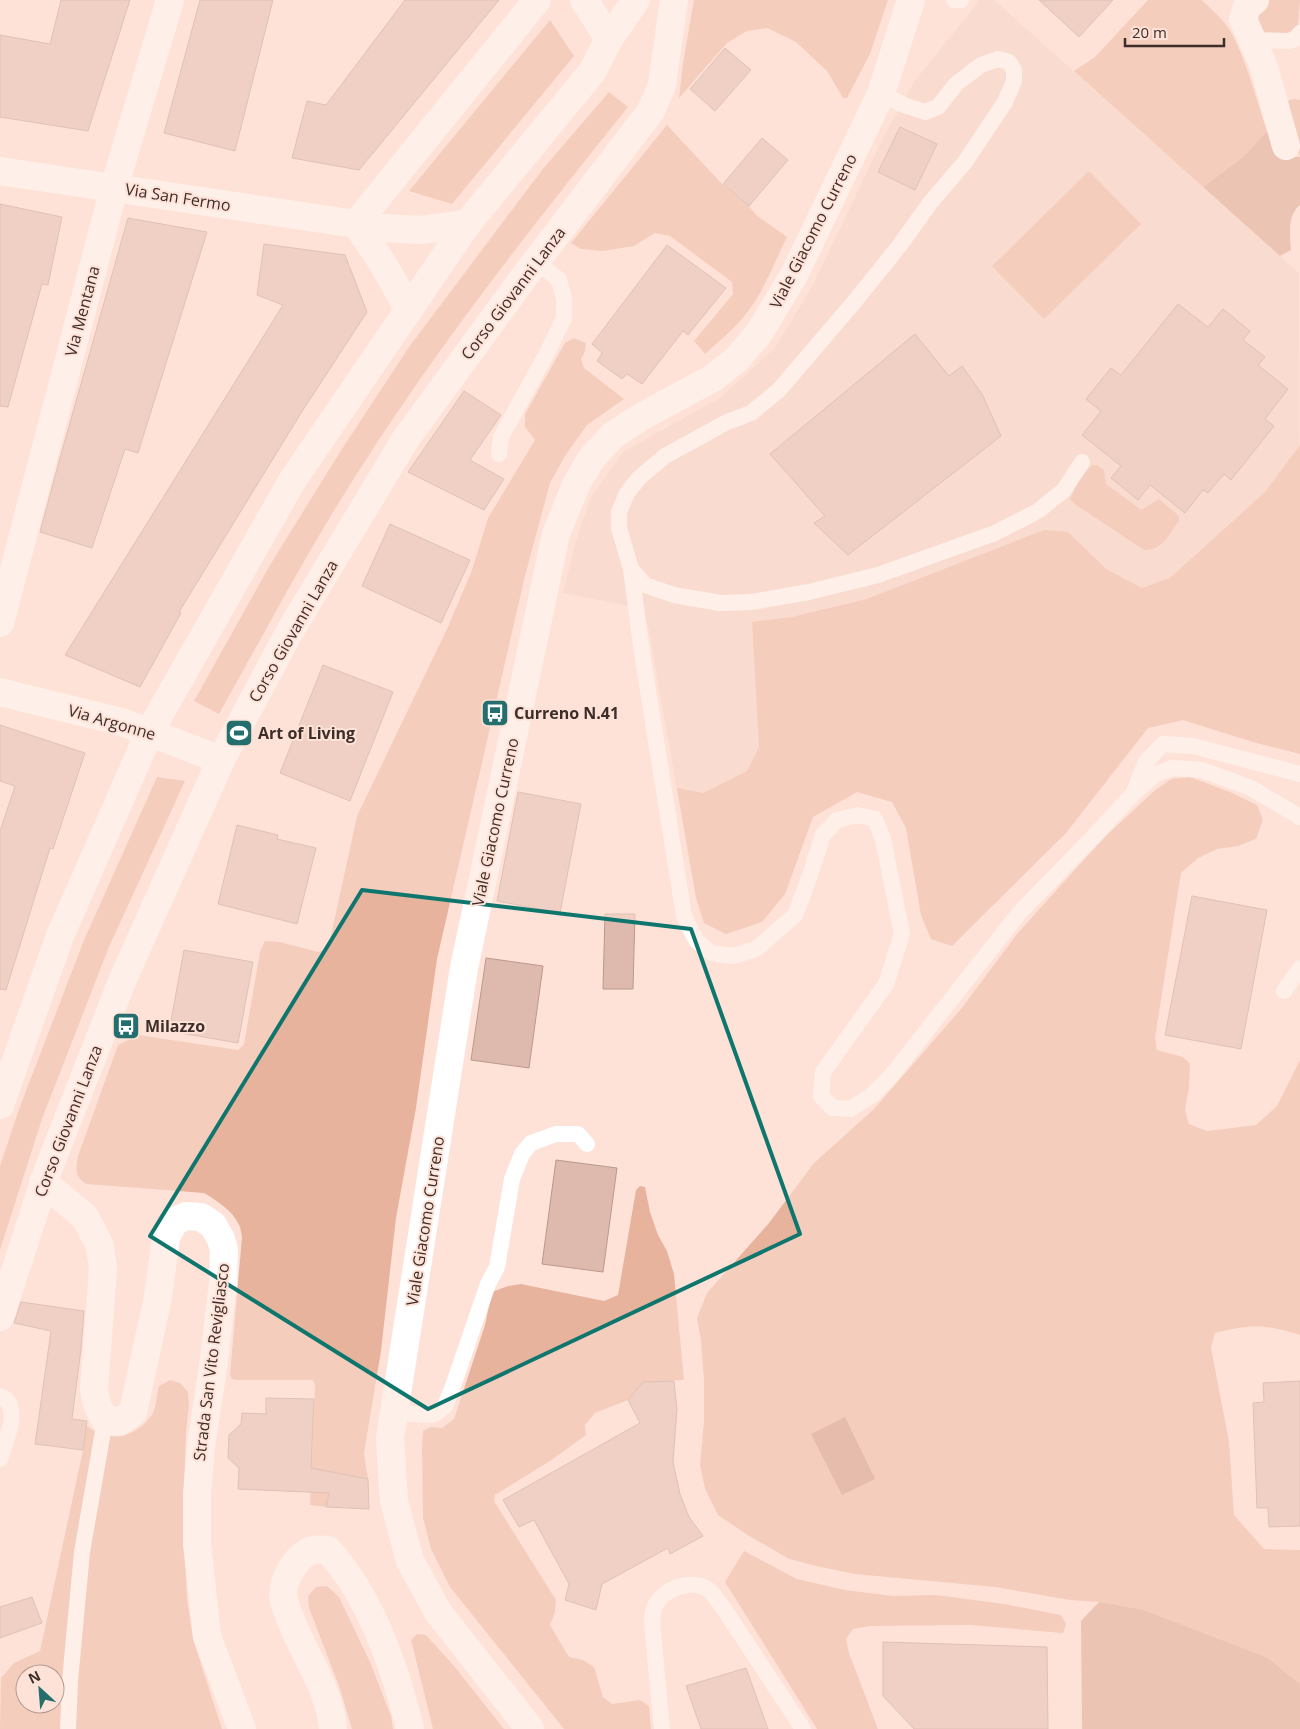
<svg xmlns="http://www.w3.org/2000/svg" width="1300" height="1729" viewBox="0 0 1300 1729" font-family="'Open Sans',sans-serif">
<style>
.built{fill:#f4d2c5}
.green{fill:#e8b39d;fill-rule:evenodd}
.forest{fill:#d69f88}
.water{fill:#c7917b}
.building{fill:#ddbaad;stroke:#ba998c}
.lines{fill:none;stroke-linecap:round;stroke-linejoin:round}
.lane{stroke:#fff;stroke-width:16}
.street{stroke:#fff;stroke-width:28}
.secondary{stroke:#fff;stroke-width:28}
.marked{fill:none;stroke:#0f766e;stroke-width:4;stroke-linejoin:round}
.labels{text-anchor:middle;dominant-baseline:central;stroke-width:4;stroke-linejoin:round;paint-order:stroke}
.street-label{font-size:16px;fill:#3c2e29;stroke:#ffe2d7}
.poi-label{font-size:16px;font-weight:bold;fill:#3c2e29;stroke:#ffe2d7;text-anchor:start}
</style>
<rect width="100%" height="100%" fill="#ffe2d7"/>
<path class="built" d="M980,0H994L1299,273L1300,754L1253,742L1183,720L1148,728L1066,833L952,946L931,939L921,915L906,828L892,802L857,792L813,817L785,894L762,922L726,934L704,923L696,898L648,626L643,614L629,606L563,593L575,544L590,499L623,452L721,397L775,348L812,287L884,136L914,82Z"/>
<path class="green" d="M694,0H888L870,54L847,98H843L827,71L796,42L767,28L747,31L727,43L679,98L683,63Z
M1148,0H1202C1212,10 1224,20 1231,32C1247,61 1256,99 1267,131L1243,157L1203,187L1074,71L1095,57Z
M1265,0H1300L1298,26L1291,35L1267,36L1255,22Z
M550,20L574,56L452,204L409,191Z
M609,92L628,107C534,224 441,342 360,469C309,548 265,632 219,714L194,701L270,565L340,452L409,347L542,170Z
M1294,99L1300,100V156L1297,150L1287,104L1289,100Z
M667,125L723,185L749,206L756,215L787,237C775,261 765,289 749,310C737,327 720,340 705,354L694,341L733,294L732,282L670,236L655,233L634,246L603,251L581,249L571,243Z
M1089,171L1141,224L1044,319L992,266Z
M574,338L586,343L585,351L581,359L584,368L624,399L587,425L565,456L550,483L524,580L437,959L416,1108L396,1218L381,1351L364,1453L368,1479L333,1473L326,1507L310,1505L315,1385L313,1380H236L232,1379L230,1375L242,1237C241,1233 241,1228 239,1225C233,1211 216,1200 204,1193L86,1184C74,1176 76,1169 78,1156L118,1045L138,1035L238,1050L244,1044L260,952L265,941L280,942L318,952L328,949L357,816L447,629L472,570L488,518L535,440L525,427V414L565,343Z
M1300,445V754L1253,742L1183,720L1148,728L1066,833L952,946L931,939L921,915L906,828L892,802L857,792L813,817L785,894L762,922L726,934L704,923L696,898L677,788L703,793L747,771L759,747L752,622L792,617L867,599L1044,530L1068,532L1106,569L1142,588L1170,578L1265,492Z
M1092,465H1097L1104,470L1106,484L1141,510L1159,499L1179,516V521C1170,533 1162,551 1144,550L1076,505L1070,499L1078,482Z
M157,777L185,781L109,947L42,1119L0,1250V1166L19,1109L84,940Z
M1190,777L1230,792L1257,805L1263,820L1256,839L1238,846L1217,849L1198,858L1181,873L1155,1038L1157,1050L1183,1057L1190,1064L1189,1088L1185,1110L1189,1124L1207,1131L1256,1125L1277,1106L1300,1060V1335C1266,1324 1249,1324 1215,1333L1211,1348L1229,1441L1234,1515L1264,1549L1300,1550V1684L1268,1658L1099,1602L1070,1600L995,1587L855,1574L816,1566L789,1559L746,1534L718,1515L705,1489L700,1465L704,1421V1381L701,1341L697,1318L707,1293L769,1223L814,1163L874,1109L961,1009L1017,934L1070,875L1107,835L1153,792L1171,779Z
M640,1186L645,1187L650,1212L658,1235L667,1251L674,1274L684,1380L643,1382L628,1400L595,1413L585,1425L586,1435L553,1459L495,1495L494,1501L556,1600L555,1612L550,1625L569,1657L583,1660L594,1667L603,1697L612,1704L640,1700L649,1706L651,1729H564L450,1587L431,1549L423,1518L422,1447L423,1431L431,1427L442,1428L454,1419L485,1325L492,1292L508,1286L521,1284L604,1301L618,1295L636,1190Z
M170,1380L180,1383L188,1392L189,1406L186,1432L183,1520L187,1598L193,1639L222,1729H0L1,1678L14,1663L40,1651L83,1450L87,1426C106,1441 128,1440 146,1422C148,1419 152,1416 153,1413C157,1405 156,1394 159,1386ZM25,1674H55V1704H25Z
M744,1551L797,1579L845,1590L893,1596L936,1595L1004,1604L1061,1615L1066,1624L1063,1633L971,1625L870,1626L853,1629L846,1639L849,1653L878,1729H817L725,1582Z
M327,1586L339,1597L370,1662L391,1716L393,1729H352L339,1686L309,1608L308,1596L316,1587Z
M417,1634L426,1635L454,1666L504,1729H433L411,1640Z"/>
<path class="forest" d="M1267,131L1286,156L1300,157V205C1287,215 1290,235 1291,250L1280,256L1203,187L1243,157Z
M1099,1602L1143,1610L1268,1658L1300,1684V1729H1082L1081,1621Z"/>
<path class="water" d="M845,1417L875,1479L842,1495L811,1434Z"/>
<path class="building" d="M61,0H130L88,131L0,117V35L50,44Z
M200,0H273L235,151L164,133Z
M405,0H499L359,170L292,158L307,101L326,105Z
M1039,0H1113L1079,37Z
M725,48L751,70L715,111L690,89Z
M900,127L937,144L915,190L878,172Z
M762,138L788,160L749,206L723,184Z
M0,204L62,217L48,285L42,284L8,407L0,406Z
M128,218L207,232L138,453L125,449L92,548L40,532L60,458Z
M264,244L345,255L367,312L301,413L179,612L181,613L140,687L65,655L283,305L257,295Z
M667,245L726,288L688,335L683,331L642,384L627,374L622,379L597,361L602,353L592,344Z
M1178,304L1208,327L1223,309L1250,331L1243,340L1265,357L1258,365L1288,389L1265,419L1274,426L1231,480L1224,474L1208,493L1203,490L1185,513L1150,485L1138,500L1111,478L1121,466L1082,435L1101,411L1086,399L1111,368L1121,375Z
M915,334L949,376L962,366L982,394L1001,436L848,555L814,523L825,516L770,454Z
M464,391L501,415L470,460L504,479L484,510L408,472Z
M390,524L470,560L441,623L362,586Z
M323,665L393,692L350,801L280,773Z
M0,725L85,753L53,849L50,848L6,990L0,989V831L15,786L0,781Z
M518,792L581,804L560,913L497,901Z
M237,825L278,835L277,839L316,848L297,924L218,904Z
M1192,896L1267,910L1241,1049L1165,1035Z
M605,914H635L633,989H603Z
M184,950L253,962L238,1043L169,1031Z
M486,958L543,966L529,1068L471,1060Z
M556,1160L617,1168L603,1272L542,1264Z
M21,1302L84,1311L81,1349L72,1419L87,1421L83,1450L35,1444L51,1331L14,1323Z
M674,1381L677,1409L673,1462L680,1494L689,1517L703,1536L670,1554L668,1548L602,1584L596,1610L565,1600L569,1584L534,1520L519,1527L503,1500L640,1423L628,1400L643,1382Z
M1300,1381V1526L1269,1527L1268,1508H1257L1253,1403L1264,1402L1263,1383Z
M266,1398L314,1399L311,1468L368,1479L369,1509L326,1507L329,1493L238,1489L239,1468L228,1458L229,1435L241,1424L242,1413L266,1414Z
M32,1597L42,1623L0,1638V1607Z
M883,1642L1047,1647L1048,1729H914L883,1696Z
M746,1668L768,1729H701L686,1686Z"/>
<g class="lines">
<path class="lane" d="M954,0H961
M1251,40L1288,41L1295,39L1300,33
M881,94L904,105L925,112L938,107L956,84L981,65L998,59L1009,62L1014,70V81L1005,102L965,162L930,203L900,245L855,301L779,390L751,413L727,422L665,456L639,478L627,493L619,512V528L631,569L645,585L674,595L720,603L751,602L809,592L878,575L995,533L1038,511L1064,490L1082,462
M499,454L501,437L548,351L564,318V298L559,280L536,261
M631,569L642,653L684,916L696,940L711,953L733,956L756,949L795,915L807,884L823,835L837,820L858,815L875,819L883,839L902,934L886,984L823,1072L821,1096L833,1108L850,1109L871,1096L891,1076L1020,912L1095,835L1134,793L1156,774L1172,768L1202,770L1251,788L1300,817
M1135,789L1146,762L1163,744L1193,746L1300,774
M1284,991L1300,968
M0,1396C23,1405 5,1442 0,1459
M395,1412L425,1415L435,1414L445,1406L453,1386L488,1284L497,1267L512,1179L522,1154L531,1143L556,1134H578L587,1144
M68,1729L70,1681L82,1552L105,1420
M662,1729L653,1634C652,1625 651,1615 655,1606C663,1588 694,1577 710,1591C714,1595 718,1601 722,1606L803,1729"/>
<path class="street" d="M584,0L609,39
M1255,0L1247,7L1243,19L1264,67L1286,146
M0,171L383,228L420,230L467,224
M356,224L537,0
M356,224C376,252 394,279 408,311
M0,623L114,188L170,0
M0,692L122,722L221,760
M43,1182L85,1217L100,1246L103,1269L94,1389L97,1405L105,1420L120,1422L133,1412L158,1297L166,1237L175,1221L186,1216L201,1217L213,1225L221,1239L224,1250L223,1283L213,1368L201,1445L197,1493V1544L207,1636L242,1729
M333,1729C331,1687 294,1641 284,1600C280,1583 296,1555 313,1550C317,1549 324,1550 328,1550C370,1595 396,1670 410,1729
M530,1729L438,1612L410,1561L394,1501L390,1438L464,968L556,534L576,485L591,459L613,435L641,417L713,378L737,359L759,333L794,275L881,94L911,0"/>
<path class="secondary" d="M0,1105L60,936L150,731L292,481L467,224L592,72L609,39L636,0
M0,1317L48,1170L123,979L221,760L290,631L405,440L524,277L651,111L662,85L674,0"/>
</g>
<path d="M0 0H1300V1729H0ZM362,890L691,929L800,1234L428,1409L150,1236Z" fill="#ffe2d7" fill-opacity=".55" fill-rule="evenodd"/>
<path class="marked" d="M362,890L691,929L800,1234L428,1409L150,1236Z"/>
<defs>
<g id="bus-square" transform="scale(1.4375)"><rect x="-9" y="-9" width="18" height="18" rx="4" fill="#246f6e" stroke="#ffe2d7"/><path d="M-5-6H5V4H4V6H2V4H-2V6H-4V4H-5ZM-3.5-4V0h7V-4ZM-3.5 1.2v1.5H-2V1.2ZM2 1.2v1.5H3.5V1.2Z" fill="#fff"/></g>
<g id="stadium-square" transform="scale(1.4375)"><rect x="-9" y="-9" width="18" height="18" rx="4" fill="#246f6e" stroke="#ffe2d7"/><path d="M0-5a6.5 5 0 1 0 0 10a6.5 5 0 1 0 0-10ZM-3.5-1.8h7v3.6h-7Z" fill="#fff"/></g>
</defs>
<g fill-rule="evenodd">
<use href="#bus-square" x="495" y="713"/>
<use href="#stadium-square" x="239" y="733"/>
<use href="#bus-square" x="126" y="1026"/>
</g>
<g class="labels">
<g class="street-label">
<text transform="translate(178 197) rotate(9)">Via San Fermo</text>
<text transform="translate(813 231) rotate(-63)">Viale Giacomo Curreno</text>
<text transform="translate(513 293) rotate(-53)">Corso Giovanni Lanza</text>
<text transform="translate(82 311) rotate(-75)">Via Mentana</text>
<text transform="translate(293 631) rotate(-60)">Corso Giovanni Lanza</text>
<text transform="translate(112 722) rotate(16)">Via Argonne</text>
<text transform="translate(495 822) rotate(-78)">Viale Giacomo Curreno</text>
<text transform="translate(68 1121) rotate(-69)">Corso Giovanni Lanza</text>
<text transform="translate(425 1221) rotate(-81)">Viale Giacomo Curreno</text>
<text transform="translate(211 1362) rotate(-83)">Strada San Vito Revigliasco</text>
</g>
<g class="poi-label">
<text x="514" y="713">Curreno N.41</text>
<text x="258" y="733">Art of Living</text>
<text x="145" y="1026">Milazzo</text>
</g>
</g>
<g transform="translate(40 1689) rotate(334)"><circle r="24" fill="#ffe2d7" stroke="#b19a91"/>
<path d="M0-4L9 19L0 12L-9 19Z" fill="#246f6e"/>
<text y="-8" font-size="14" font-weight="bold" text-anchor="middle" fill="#3c2e29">N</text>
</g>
<path d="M1125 38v8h99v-8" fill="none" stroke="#3c2e29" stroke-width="2.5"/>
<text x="1132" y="38" font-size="15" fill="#3c2e29" stroke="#ffe2d7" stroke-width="4" paint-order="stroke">20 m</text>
</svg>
